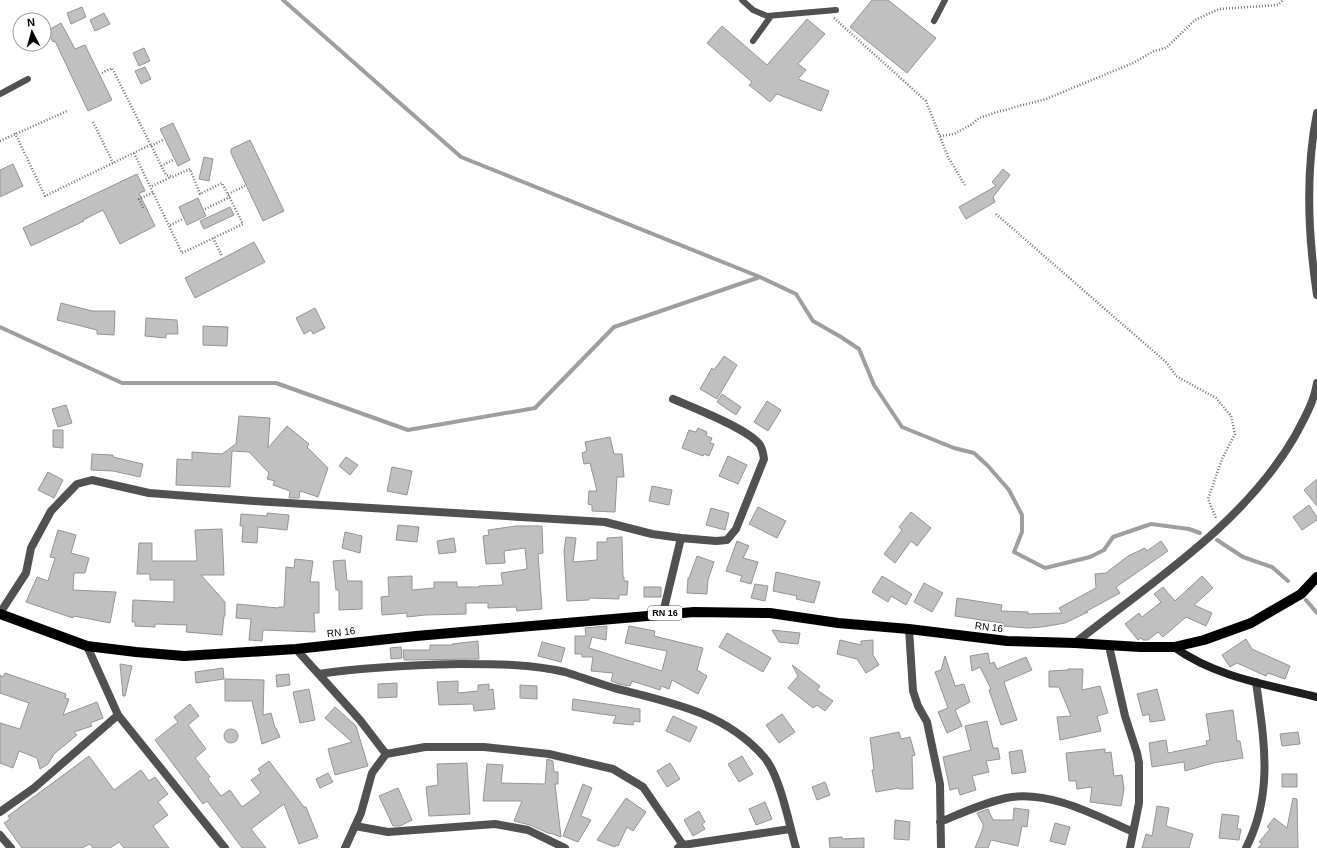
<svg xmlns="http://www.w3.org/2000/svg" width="1317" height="848" viewBox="0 0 1317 848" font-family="Arial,sans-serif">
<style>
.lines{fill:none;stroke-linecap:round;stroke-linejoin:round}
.stream{stroke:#9f9f9f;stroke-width:4}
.building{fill:#c0c0c0;stroke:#959595}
.path{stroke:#737373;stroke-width:2.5;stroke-dasharray:1 2;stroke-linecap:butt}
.service{stroke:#515151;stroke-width:6}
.minor{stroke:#515151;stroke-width:8}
.secondary{stroke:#1e1e1e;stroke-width:8}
.primary{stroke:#000;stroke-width:10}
.labels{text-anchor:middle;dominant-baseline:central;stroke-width:3;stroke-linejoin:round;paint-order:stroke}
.shield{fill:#fff;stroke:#4c4c4c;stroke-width:1}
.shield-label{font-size:9px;font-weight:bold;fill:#000}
.street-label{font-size:10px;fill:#000;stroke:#fff}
</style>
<rect width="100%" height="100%" fill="#fff"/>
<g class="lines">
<path class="stream" d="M283,0L461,157L760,277L796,294L813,321L841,337L859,349L874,385L902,427L954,448L974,453L988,466L1009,490L1022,515V532L1014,552L1045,568L1090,557L1104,550L1113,537L1151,524L1189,529L1200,533
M0,327L122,383H276L408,430L535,408L614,327L760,277
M1217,540L1243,557L1272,567L1288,581
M1306,600L1317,613"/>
</g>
<path class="building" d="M872,0H888L936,38L907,73L850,27Z
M82,7L86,17L71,24L67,13Z
M104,13L110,24L95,31L90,20Z
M807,19L825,34L798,64L806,70L798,79L829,91L821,111L777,94L770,102L749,85L752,82L707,43L722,26L767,65Z
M61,23L75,49L85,45L112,100L88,111L55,41L53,42L47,31Z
M144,48L150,61L139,66L133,53Z
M145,67L151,79L141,84L135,71Z
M173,123L190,160L178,166L160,129Z
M250,140L284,211L263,221L231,153V149Z
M204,157L213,159L209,181L199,179Z
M13,164L23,186L0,197V170Z
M1003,169L1010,175L993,197L995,202L966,219L959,207L996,186L992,182Z
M137,174L145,191L139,193L155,226L120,244L103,210L83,220L84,221L31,246L23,228Z
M198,198L206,216L187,225L179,207Z
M230,207L234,215L204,229L200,221Z
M254,242L265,262L195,298L185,278Z
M61,303L92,311H115L114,335L97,334V330L57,320Z
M315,308L325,328L313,334L311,330L304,334L296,318Z
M146,318L177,320L178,334H166V338L145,336Z
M203,326L228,327L227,346L203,345Z
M724,356L737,365L717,399L700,389L712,368L714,370Z
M722,394L741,407L736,415L717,402Z
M767,401L781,410L768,431L754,422Z
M66,405L72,423L58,427L52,409Z
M239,416L270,418L268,448L287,426L309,444L307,447L328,468L318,497L300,491L299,498H289L290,491L273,485L275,481L267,479L269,473L249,452L232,451L230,487L176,485L177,459L192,460V452L222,454L236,444Z
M698,428L707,432L706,436L712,438L710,443L714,444L709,456L704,454L703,456L682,448L689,430L696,432Z
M53,430H63V448L53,447Z
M610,437L614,454H622L624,477H617L615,512L592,511V505L588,504L589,491H597L590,463L584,464L582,453L587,451L585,442Z
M92,454L113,455V457L143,464L140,477L113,471L91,470Z
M728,456L747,465L738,484L719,476Z
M346,457L358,465L350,475L339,466Z
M392,467L412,471L407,495L387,491Z
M48,472L63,480L54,498L38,490Z
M1317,479V506L1304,490Z
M652,486L672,490L669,505L649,501Z
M1309,505L1317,517V520L1302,530L1293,517Z
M758,507L786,521L777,538L749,524Z
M711,508L729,513L725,530L706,525Z
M911,512L931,528L917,546L911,541L895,563L884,554L902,530L899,527Z
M267,513L289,515L287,530L258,527L257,543L242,542L243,526H240L241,514L267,516Z
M398,525L419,527L417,542L396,540Z
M516,526H542L543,553L538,554L542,609L517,611L516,607L488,608V603H466V614L425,615L407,617V613L382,615L381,597L389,596L388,577L412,576V590L434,588V582H457V587H479V586L503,585L501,573L527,569L525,548L504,551L505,563L486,564L483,536L489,535L488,530Z
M222,529L224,575H201L225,602V616H224L222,635L186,632L187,625L155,624V627L135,626V622H132L133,600L174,602V580H150V574H137L139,543H152V561H197L195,530Z
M58,530L76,535L71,553L89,558L85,573H74L73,590L116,592L110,623L74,616L73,618L26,602L37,577L48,581L55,558L50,557Z
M345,532L362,536L360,553L342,548Z
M566,537L576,538L573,562L597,560V542H607V538L622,537L623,577H624V581H628L627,595H619V599L589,598V600L567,601L564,551Z
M454,538L456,552L439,554L437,541Z
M737,541L749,546L743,558L758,562L751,584L740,581L742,576L726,571Z
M1161,541L1168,551L1116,587L1120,593L1085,612H1088L1065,623L1042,627L1027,628L1002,626V623L955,616L957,598L1002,605L1001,611L1028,612V614L1062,613L1059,608L1096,588L1095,574L1106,573L1128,556L1145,548L1147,551Z
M697,556L714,562L708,580L707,594L687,593L688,578H689Z
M295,559L313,561L310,582H319V613H314L315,632L263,630L262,641L249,640L251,619L236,618L237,604L278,608L279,607H284L286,567L294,568Z
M345,560L347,581H362V609L339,610V590H336L333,561Z
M776,572L820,582L814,603L796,599L797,596L773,591Z
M882,576L912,594L906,605L891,596L888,602L872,592Z
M1202,576L1213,588L1194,605L1212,613L1206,626L1186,617L1163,637L1158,632L1148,640H1143L1141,638L1138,640L1125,624L1139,613L1142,617L1161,602L1154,594L1163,587L1175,601Z
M924,583L943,593L932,612L914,602Z
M755,584L768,586L765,601L751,598Z
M644,587H661V597H644Z
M607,626L606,640L592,637L589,648L662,671L667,651L625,643L629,626L655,631L654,636L703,648L697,670L707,676L698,694L672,680L669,689L661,686L660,690L632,681L630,686L619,684L611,681L613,673L591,671L593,657H582V654H575V636H586L585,628Z
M772,630L800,633L798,644L779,642Z
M727,633L771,658L763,672L719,647Z
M1246,639L1252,649L1290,666L1285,679L1268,673L1266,676L1237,663L1230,667L1222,655Z
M840,640L861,645V641L873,640V655L879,665L866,673L857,659L837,654Z
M478,641L479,659L404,660L403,650H430V645H452V644Z
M542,642L565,648L561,662L538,656Z
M401,647L402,658L391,659L390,648Z
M988,653L990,664L994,662L997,669L1026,657L1032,670L1004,682L1017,720L1001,725L989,690L991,689L980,667L972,671L970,656Z
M945,656L955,686L964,684L970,702L955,710L962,726L947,733L938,712L948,708L935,672L941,670Z
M120,664L132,666L125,696H123Z
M792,665L820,686L817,690L833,701L825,711L817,705L813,708L788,688L798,676Z
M223,668L224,679L196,683L195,672Z
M1068,669H1083L1082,690L1100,686L1108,713L1097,716L1101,731L1060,740L1057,717L1071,716L1059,687H1049V671L1068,670Z
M5,673L66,694L65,698L69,699L63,715L97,702L103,718L90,723L92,726L74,732L77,735L54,754L48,764L40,769L37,758L19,751L13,768L0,763V723L20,729L29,703L0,693V675L3,677Z
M289,674L290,685L277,687L276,675Z
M225,679L264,680L263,715L271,713L275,728H276L280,737L262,744L252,701H225Z
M458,681V693L478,691V685L489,684V690L493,689L495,709L474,711L473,704L439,705L437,682Z
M397,683V697L378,698V684Z
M520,685L537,686V699L520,698Z
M309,689L315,720L300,723L293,692Z
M1157,689L1165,720L1150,722L1149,714L1143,716L1137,694Z
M573,699L640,709V722L634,721L633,725L613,723L616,716L572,710Z
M190,704L199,716L188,725L206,749L195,758L210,777L208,779L221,796L230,790L242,807L261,793L251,780L261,773L258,769L269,761L304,807H306L318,837L299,844L284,804L251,829L266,848H242L207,801L203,804L155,740L178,722L174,717Z
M335,707L356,726L368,766L335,775L328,749L352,742L325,718Z
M1233,710L1237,741H1240L1243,758L1213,763L1185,771L1184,762L1152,767L1149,743L1166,740L1168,753L1207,745L1206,741L1210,740L1206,714Z
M782,714L795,732L779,743L766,725Z
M673,716L697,727L690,742L666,731Z
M987,721L993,748H998L1000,759L986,761L989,772L972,776L976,790L960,795L958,788L950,790L943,757L971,750L965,726Z
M224 736a7 7 0 1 1 14 0a7 7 0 1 1-14 0Z
M899,732L901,739L910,737L915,755L912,756L913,789H899V788L876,792L872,770H874L870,738Z
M1298,732L1300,744L1282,746L1280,734Z
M1105,749V753L1111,752L1114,776L1122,775L1124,789L1121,806L1090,802L1092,787L1077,789L1076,781H1069L1066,753Z
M1022,750L1026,772L1012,774L1009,752Z
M89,756L114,790L141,770L149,781L155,777L168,794L158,802L168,815L153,826L169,848H124L119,842L110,848H93L90,844L82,848H22L4,823L10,819L8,816Z
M742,756L753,774L739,782L728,764Z
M547,759L553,761L554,772H558V784H555L561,837L550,833V834L530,825L514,821L522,801H483L487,764L503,765L501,783L545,784Z
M467,763L470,814L429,816L426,787L438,785L437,764Z
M670,763L680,779L667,787L657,771Z
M328,773L333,782L320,788L316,779Z
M1282,774H1297V787H1282Z
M825,782L830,795L817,800L812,787Z
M583,784L592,788L581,816L591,820L578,842L563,836Z
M398,788L412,820L400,826H393L379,796Z
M626,798L646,812L633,831L627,827L618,846L616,845L615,847L597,840Z
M1293,798L1297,799L1298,848H1258L1262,843L1259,842L1270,829L1267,827L1274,818L1287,828Z
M765,802L772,819L756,825L749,809Z
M1157,806L1169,808L1166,826L1193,834L1189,848H1142L1146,834L1152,836Z
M1014,808L1029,810L1027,827L1022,826L1018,846L991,840L988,848H975L983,828V824L977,813L988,809L993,820H1013Z
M699,811L705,822L702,824L705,829L693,836L684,820Z
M1222,814L1239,816L1237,829H1241L1239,840L1219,838Z
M895,820L910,822L909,840L894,839Z
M1055,823L1070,827L1065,845L1050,841Z
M842,837V839L864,838V848H830L829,838Z"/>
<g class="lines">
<path class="path" d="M834,18L926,101L948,157L965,185
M102,73L112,68L166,175L172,177L190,169L200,194L222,183L243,224L182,253L134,153
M93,122L113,163
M15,133L45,196L150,145
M940,136L954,134L972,124L979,118L997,112L1046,99L1133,63L1154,51L1166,48L1195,20L1219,9L1278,5L1283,0
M0,141L67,111
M151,146L163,140
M161,166L173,160
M152,186L171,177
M228,194L245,186
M143,208L139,199L154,192
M205,209L230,197
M996,214L1167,363L1176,376L1216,398L1231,416L1235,434L1222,459L1208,499L1216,518
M170,225L183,219
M213,238L222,256"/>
<path class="service" d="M742,0L753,10L767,16L836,10
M934,21L945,0
M753,41L771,16
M0,94L28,79"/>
<path class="minor" d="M1317,113C1305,173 1308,235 1317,295
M673,399C692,407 749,429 760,445C763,450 763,454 764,459L736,529L727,540L716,541L681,538
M0,613L26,573L31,548L51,511L77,484L92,480L149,493L254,501L605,522L652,534L681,538L663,613
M909,629L913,691L918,706L927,722L940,784L941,848
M1075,643C1153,581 1244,524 1295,436C1304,419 1314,402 1317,383
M1109,646L1125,716L1137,753L1139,763V803L1130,848
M296,649L360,720L386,754
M319,674C365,667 412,665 460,664C494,664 531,664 565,672C581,677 597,683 614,688C669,702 725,712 764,757C780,775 789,824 796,848
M118,715L225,848
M0,812L34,788L118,715L87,646
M940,822C962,813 983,803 1006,798C1048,789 1097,816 1133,832
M355,826L388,832L495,824L528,830L565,848
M0,835L11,848
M345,848L361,813L372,773L386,754L425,747H484L549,754L613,769L643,787L685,848
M678,848L683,845L790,829
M1246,848C1274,793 1264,740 1256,682"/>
<path class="secondary" d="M1174,647C1215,677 1269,685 1317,697"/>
<path class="primary" d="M0,614L87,646L136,652L184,656L296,649L416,636L694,612L770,613L838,623L909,629L1007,641L1075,643L1140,647H1174L1204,640L1251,623L1301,594L1317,577"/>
</g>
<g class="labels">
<rect class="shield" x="648" y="606" width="34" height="14" rx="3"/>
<g class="shield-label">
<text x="665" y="613">RN 16</text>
</g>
<g class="street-label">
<text transform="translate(989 627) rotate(7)">RN 16</text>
<text transform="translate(341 632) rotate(-6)">RN 16</text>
</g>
</g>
<g transform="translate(32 32) rotate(354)"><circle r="19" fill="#ffffff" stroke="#999999"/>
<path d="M0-3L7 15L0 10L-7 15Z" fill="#000000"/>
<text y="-6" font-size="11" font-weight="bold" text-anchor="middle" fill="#000000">N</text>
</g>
</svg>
